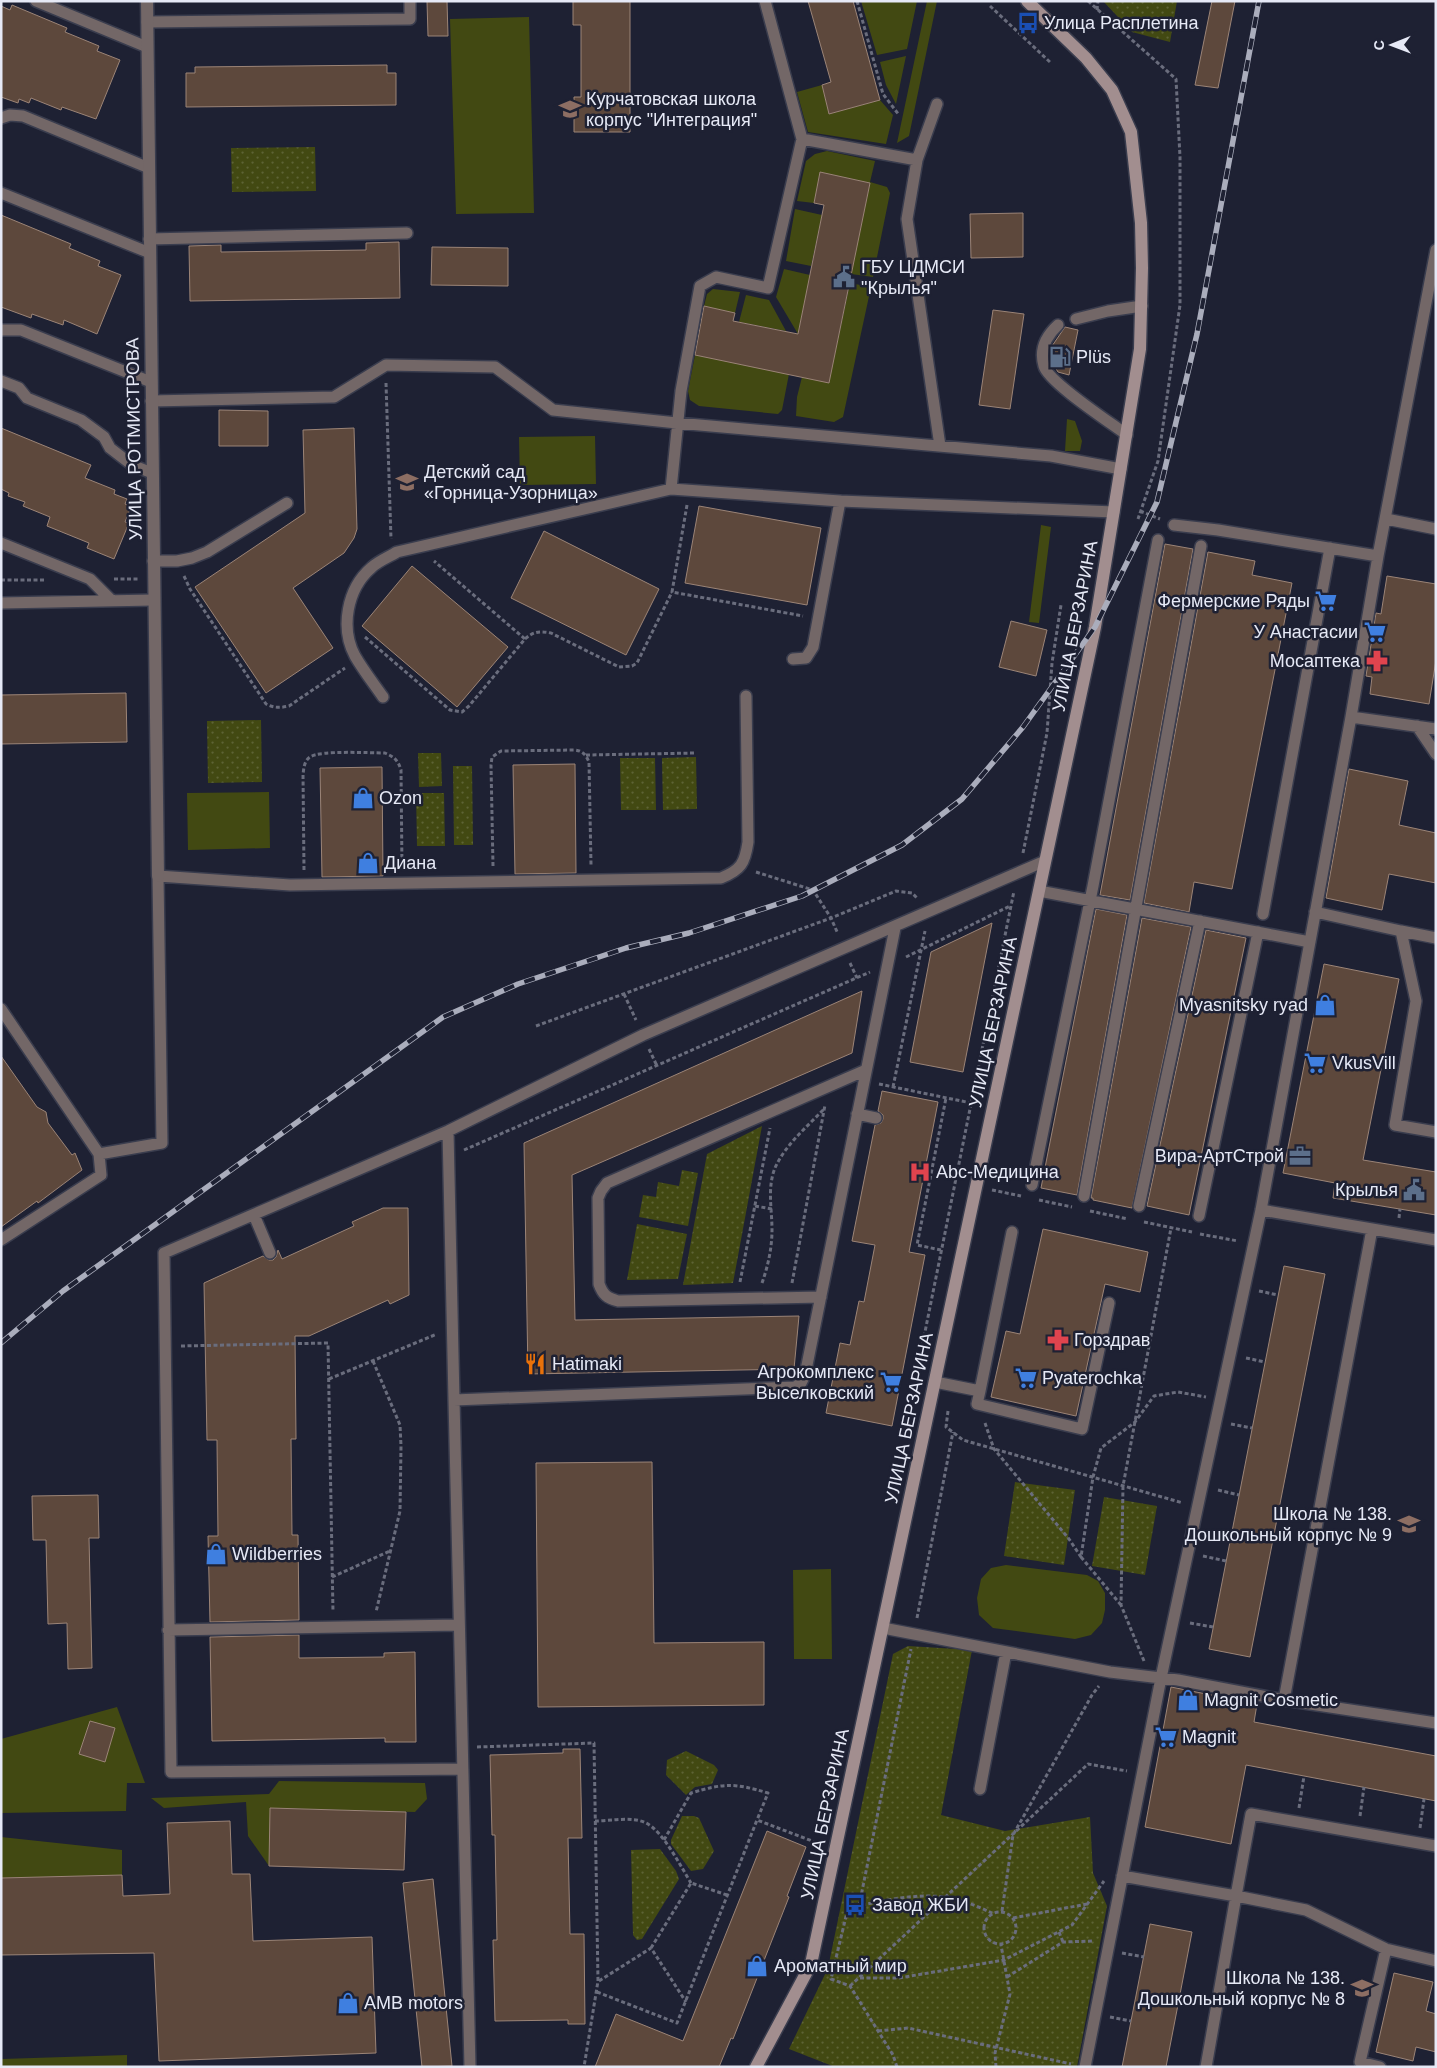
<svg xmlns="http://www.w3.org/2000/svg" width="1437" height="2068" viewBox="0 0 1437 2068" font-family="Helvetica,sans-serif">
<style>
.grass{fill:#424912}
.park{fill:url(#park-dots)}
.building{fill:#5d483c;stroke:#9b8477}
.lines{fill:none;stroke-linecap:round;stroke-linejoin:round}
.lane-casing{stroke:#3a3d4e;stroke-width:14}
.street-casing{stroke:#3a3d4e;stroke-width:15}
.secondary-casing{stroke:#3a3d4e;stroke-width:15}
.path{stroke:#6a6d7d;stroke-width:3;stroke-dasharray:4 2.5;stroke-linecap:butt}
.lane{stroke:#736767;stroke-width:11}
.street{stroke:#736767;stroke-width:12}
.secondary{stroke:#a28e8f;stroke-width:12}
.rail-casing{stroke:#aaadbc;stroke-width:5.5}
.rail{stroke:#1e2133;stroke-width:4;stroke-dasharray:11;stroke-linecap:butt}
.labels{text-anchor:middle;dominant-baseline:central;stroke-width:5;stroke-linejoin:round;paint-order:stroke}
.poi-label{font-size:18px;fill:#e6e9f6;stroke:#1e2133;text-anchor:start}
.street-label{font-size:18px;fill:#e6e9f6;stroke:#1e2133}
</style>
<defs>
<pattern id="park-dots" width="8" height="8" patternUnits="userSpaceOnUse" patternTransform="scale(1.25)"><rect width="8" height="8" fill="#424912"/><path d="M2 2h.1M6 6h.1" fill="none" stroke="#5d6335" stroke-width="1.8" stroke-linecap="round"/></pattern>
</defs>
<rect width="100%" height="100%" fill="#1e2133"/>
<path class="grass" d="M861,1H917L907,49L877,55Z
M927,1H937L909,136L897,143Z
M529,17L534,213L456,214L450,19Z
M906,56L896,104L886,85L880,62Z
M822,85L829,114L880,100L893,115L886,144L808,132L797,92Z
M827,151L875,161L870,182L887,187L890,193L873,277L851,274L870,183L820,172L814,203L797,201L806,161L815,154Z
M795,209L822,215L811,266L786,261Z
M784,269L810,275L798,334L776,297Z
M850,283L871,287L843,417L834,422L796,416L797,397L802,377L829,382Z
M713,289L740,292L735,313L704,306L707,294Z
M746,295L769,300L786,331L739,322Z
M695,355L789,374L782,410L778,414L699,406L690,400L688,391Z
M1067,419L1075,421L1082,441L1080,451H1065Z
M595,436L596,484L520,485L519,437Z
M1041,525L1051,527L1039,623L1029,622Z
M269,792L270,848L188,850L187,793Z
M1006,1565L1087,1575L1098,1581L1105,1593V1610L1102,1623L1091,1635L1075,1639L993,1628L979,1615L977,1598L981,1579L991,1568Z
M831,1569L832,1659H794L793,1570Z
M117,1707L145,1783H127L126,1811L1,1813V1739Z
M279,1781L425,1783L427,1799L415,1812L271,1808L269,1866L248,1836L246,1802L164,1808L151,1798L269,1794Z
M1,1837L122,1850V1875L1,1878Z
M127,2055V2067H2V2059Z"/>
<path class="park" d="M1103,1H1177L1170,42L1132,32Z
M315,147L316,191L232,192L231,148Z
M261,720L262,782L208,783L207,721Z
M418,753H441L442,786L419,787Z
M696,757L697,809L663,810L662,758Z
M620,758H655L656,810H621Z
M453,766H472L473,845H454Z
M416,793H444L445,846H417Z
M762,1126L733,1283L683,1285L707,1154Z
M682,1170L698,1173L688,1226L639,1217L643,1195L656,1197L658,1182L679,1186Z
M637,1224L687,1234L678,1279L627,1280Z
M1015,1482L1075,1490L1064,1565L1004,1556Z
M1104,1497L1157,1506L1145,1575L1092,1566Z
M908,1646L972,1650L941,1815L1005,1831L1090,1817L1093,1873L1107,1906L1077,2067H835L789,2049L828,1968L893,1654Z
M686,1751L714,1765L718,1770L712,1784L695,1787L686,1795L666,1775L667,1760Z
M682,1816H694L699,1818L714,1851L703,1869L691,1871L671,1844V1840Z
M660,1849L676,1871L679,1879L642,1939L637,1940L633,1935L631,1850Z"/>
<path class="building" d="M427,1H447L448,36H428Z
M573,1H630V132H574V97H581V25H573Z
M808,1H853L880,100L829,114L822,85L831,82Z
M1212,1H1235L1218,88L1195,85Z
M12,5L67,28L65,32L99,46L97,51L120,60L96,119L62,107L61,110L31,98L29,103L19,99L18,103L1,97V6L10,10Z
M387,65V73H396V105L186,107V73H195V67Z
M820,172L870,183L829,383L695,355L704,306L735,313L733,321L798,334L824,205L814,203Z
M1023,213V257L971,258L970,214Z
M1,215L71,244L69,248L100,261L98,266L121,275L97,334L64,320L63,325L32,314L31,318L1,307Z
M399,242L400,298L190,301L189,246L221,245V252L366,250V243Z
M432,247L508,248V286L431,285Z
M993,310L1024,314L1010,409L979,405Z
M1065,327L1078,330L1069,375L1058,372L1050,359L1052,346Z
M219,410L268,411V446H219Z
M1,428L91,465L85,478L115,490L114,494L127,499L125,504L131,507L125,522L129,523L114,559L87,548L89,543L47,526L50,517L23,506L25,502L8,496L9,493L1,489Z
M354,428L357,529L354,538L344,553L293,588L333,648L266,693L195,587L305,513L303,430Z
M699,506L821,528L807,605L685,583Z
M544,531L659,589L626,655L511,598Z
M1165,544L1193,549L1130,900L1100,895Z
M1208,552L1255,561L1252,575L1292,583L1232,889L1194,882L1189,912L1144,903Z
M412,566L508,647L457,707L362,626Z
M1387,576L1436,584V660L1429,704L1370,694L1372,677L1366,676L1376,613L1381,614Z
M1011,621L1047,630L1036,676L999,667Z
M126,693L127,742L1,744V695Z
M575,764L576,873L515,874L513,765Z
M382,767L383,876L322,877L320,768Z
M1349,769L1408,781L1399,825L1436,833V883L1389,874L1382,910L1326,898Z
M1096,909L1127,915L1077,1195L1041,1188Z
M1142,918L1191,927L1132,1208L1093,1200V1198H1091Z
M992,923L963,1072L910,1062L931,952Z
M1206,930L1246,938L1189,1215L1147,1206Z
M1324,964L1399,979L1363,1160L1436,1172V1215L1333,1198L1335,1183L1283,1173Z
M862,991L852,1053L572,1175L575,1320L799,1316L794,1369L528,1374L524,1143Z
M1,1056L37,1107L46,1112L48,1123L72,1155L75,1153L82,1170L38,1203L37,1201L1,1227Z
M882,1091L938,1102L909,1252L925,1255L892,1426L826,1413L840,1343L850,1345L859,1301L864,1302L875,1245L852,1241L875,1125L881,1123L883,1119V1115L878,1111Z
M383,1208H408L409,1295L390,1304L388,1300L309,1336H295L296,1439H291L292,1535H298L299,1620L210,1622L208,1536H218L217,1440H207L204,1283L263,1256L269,1260H273L276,1257L278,1250L282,1259L354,1226L352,1222Z
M1043,1229L1148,1252L1140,1292L1105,1284L1076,1416L991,1397L1006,1331L1020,1334Z
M1284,1266L1325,1274L1250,1657L1209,1649Z
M652,1462L654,1643L764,1642V1705L538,1707L536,1463Z
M98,1495L99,1538H89L92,1668L68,1669L67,1623L48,1624L46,1540H33L32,1496Z
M299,1635V1658L384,1657V1653L415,1652L416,1742H385V1738L212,1741L210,1637Z
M1171,1687L1257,1704L1254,1722L1436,1756V1801L1246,1765L1231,1844L1145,1827Z
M90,1721L115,1728L105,1762L79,1754Z
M563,1749H580L582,1838H568L570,1934H584L585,2024H568V2020L495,2021L493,1940H497L495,1835H492L490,1755L563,1753Z
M270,1808L406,1812L404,1870L269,1866Z
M230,1821L232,1874H250L253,1941L372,1937L376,2053L159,2061L154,1953L1,1955V1878L122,1875L123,1896L170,1894L167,1823Z
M767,1831L806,1847L787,1896L789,1897L733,2039L731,2038L719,2067H595L616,2014L683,2041Z
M433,1879L452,2066L422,2067L403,1883Z
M1150,1924L1192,1932L1166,2067H1122Z
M1394,1973L1433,1982L1426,2011L1436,2014V2052L1416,2047L1413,2061L1376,2052Z"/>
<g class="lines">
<g class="lane-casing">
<path id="lane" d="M36,1L147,47
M765,1L802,139
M147,22L410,19V1
M1,118L10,115L23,116L149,168
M917,160L907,219L940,446
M1,193L150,253
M149,239L407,233
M1076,319L1108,311L1142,306
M1058,325C1046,336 1039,349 1044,366C1048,382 1111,423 1127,435
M1,330H21L151,382
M1,381L19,388L27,398L81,420L104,437L110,448L132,465L152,473
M151,401L334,397L386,365L495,367L553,410L677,423L1051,456L1121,469
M671,489L681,391L700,286L716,277L768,288L802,139L917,160L937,104
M1386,519L1436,529
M1174,525L1218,530L1378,556
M1,543L90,579L112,601
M153,561H177L192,558L207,552L287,503
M1,603L153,600
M793,659L806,658L813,647L840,501
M383,697C374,684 363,670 355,656C340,628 347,589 371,568C378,561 389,557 397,552L671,489L840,501L1114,512
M1351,717L1436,729
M1417,726L1436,754
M1039,891L1310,942
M1315,912L1401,931L1416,1001L1395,1125L1436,1132
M1263,914L1330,548
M1401,931L1436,938
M1,1009L99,1154L101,1175L1,1240
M857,1114L876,1118
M448,1131L454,1400L795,1387L801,1383L805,1375L895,928
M99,1154L162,1143L158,876L290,885L721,878C741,870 745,863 748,842L746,696
M1032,1185L1093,886L1158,540
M1084,1196L1201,546
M1139,1206L1200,921
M1261,1210L1372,1229
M254,1215L270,1253
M1199,1216L1258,932
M821,1297L618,1301C607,1298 603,1295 599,1284L598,1198L601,1191L607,1183L866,1070
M935,1382L980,1391L1012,1232
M980,1391L977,1404L1082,1429L1109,1303
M454,1400L470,2067
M883,1628L1110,1672L1178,1680L1284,1700L1436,1723
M168,1630L459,1625
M1284,1700L1372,1229L1436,1240
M463,1769L171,1772L164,1253L448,1131L643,1035L1045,861
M980,1789L1006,1652
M1436,1846L1251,1814L1236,1896L1306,1910L1386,1949L1436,1961
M1122,1876L1236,1896L1206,2067
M1085,2067L1161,1678L1261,1210L1351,717L1378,556L1436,250
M1380,2067L1360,2062L1386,1949"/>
</g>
<g class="street-casing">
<path id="street" d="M147,1L158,876"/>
</g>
<g class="secondary-casing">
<path id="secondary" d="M756,2067L811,1964L1095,627L1140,349L1142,268L1141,223L1131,132L1112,90L1086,58L1027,1"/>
</g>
<path class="path" d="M857,1L883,94L899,115
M1088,1L1176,79L1180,157V305L1158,461L1138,519
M990,6L1051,63
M1097,10L1098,1
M386,383L391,539
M687,505L672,592L803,616
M1140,511L1160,519
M184,576L190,589L266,704C274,708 280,708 289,706L345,668
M114,579H138
M1,580H46
M365,637L450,710L462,712L469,706L525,639L434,561
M525,639C534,631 540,631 551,633L619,667L632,666L637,663L672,592
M586,755L696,753
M1023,853L1047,733L1052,663L1061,605
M493,866L491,765L492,757L501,751L575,750C583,751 586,755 589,762L591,865
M304,870L303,774C304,768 304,761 310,757C320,750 370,753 385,753C394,757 398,760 401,770L402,868
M756,872L813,890L831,918L838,934
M906,957L1010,906
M850,963L857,978
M624,994L636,1020
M536,1026L831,918L896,891L912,893L918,899
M649,1049L657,1066
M879,1084L971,1103
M893,1087L925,931
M464,1150L870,972
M992,1190L1021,1196
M1039,1200L1072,1207
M755,1206L772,1209
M1090,1211L1128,1219
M1399,1218L1400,1209
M1144,1222L1192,1232
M1200,1234L1238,1241
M941,1250L917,1245L946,1098
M740,1282L770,1128
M762,1283C768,1266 772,1248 772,1230C772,1209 767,1188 775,1168C785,1145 807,1127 824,1109
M792,1283L825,1105
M1259,1291L1278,1295
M181,1346L328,1343L333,1612
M1246,1358L1265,1362
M373,1361L400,1425L401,1446L400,1511L376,1612
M329,1379L437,1334
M948,1411L946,1427L963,1440L1183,1503
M985,1423L994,1449L1069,1539L1081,1557
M1231,1424L1252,1428
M906,1426L1014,891
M1218,1490L1239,1495
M1203,1556L1226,1561
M332,1577L390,1551
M1121,1605L1081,1557L1093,1477L1101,1448L1135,1422L1154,1396L1178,1392L1206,1397
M917,1618L953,1432
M1190,1623L1213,1627
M1144,1661L1121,1605L1123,1486L1171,1228
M477,1747L594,1743L598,1981L584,2067
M1299,1808L1304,1776
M1360,1816L1364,1787
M595,1821C611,1821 632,1816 646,1823C663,1831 681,1867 691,1883
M1420,1828L1424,1799
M664,1840L691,1793C724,1783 735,1783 768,1793L757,1820
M859,1906L911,1649
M1002,1911L1013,1835L1092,1695L1099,1686
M984 1928a16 16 0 1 1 32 0a16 16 0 1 1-32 0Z
M1013,1918L1087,1904
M1059,1932L1063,1942
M651,1948L691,1883L727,1895
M1122,1953L1144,1957
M1007,1977L1063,1942L1094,1941
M860,1978H899L1004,1960L1072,1925L1104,1881
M599,1981L651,1948L686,2002
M850,1986L1088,1764L1127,1771
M597,1992L677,2023L757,1820L820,1844
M1110,2017L1131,2021
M878,2031L908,2028L1071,2064
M897,2067L893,2055L850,1986L831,1979L848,1908C883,1901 920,1891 956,1899C968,1902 981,1908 992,1913
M996,2067L995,2053L1010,1994L1001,1945"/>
<use href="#lane" class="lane"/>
<use href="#street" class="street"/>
<use href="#secondary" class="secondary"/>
<g class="rail-casing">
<path id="rail" d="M1,1343L63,1291L443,1017L518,984L626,948L689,933L802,896L902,845L962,799L1023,727L1095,627L1157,502L1197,334L1259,1"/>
</g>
<use href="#rail" class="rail"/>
</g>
<defs>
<g id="bus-bare" transform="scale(1.725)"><path d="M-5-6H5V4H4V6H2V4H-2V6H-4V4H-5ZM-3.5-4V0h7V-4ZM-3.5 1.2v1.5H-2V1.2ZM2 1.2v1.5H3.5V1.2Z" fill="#1a4fb4" stroke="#1e2133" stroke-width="2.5" paint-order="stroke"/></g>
<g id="school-bare" transform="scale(1.725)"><path d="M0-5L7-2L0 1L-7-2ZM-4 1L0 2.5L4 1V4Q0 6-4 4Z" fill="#8d6e63" stroke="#1e2133" stroke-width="2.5" paint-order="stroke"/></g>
<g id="civic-bare" transform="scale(1.725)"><path d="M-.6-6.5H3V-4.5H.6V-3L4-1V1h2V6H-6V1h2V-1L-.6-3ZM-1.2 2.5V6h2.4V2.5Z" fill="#5c6f8a" stroke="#1e2133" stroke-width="2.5" paint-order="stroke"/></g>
<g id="fuel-bare" transform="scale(1.725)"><path d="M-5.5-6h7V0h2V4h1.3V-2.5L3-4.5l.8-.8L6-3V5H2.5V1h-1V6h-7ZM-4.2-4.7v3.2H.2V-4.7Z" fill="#5c6f8a" stroke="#1e2133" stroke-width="2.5" paint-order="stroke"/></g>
<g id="supermarket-bare" transform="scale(1.725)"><path d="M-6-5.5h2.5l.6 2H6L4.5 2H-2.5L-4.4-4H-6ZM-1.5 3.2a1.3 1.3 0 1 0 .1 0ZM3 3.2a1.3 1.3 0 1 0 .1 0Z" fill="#3f7fe0" stroke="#1e2133" stroke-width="2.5" paint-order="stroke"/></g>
<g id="pharmacy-bare" transform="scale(1.725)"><path d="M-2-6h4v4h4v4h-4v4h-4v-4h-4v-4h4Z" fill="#e0444e" stroke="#1e2133" stroke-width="2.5" paint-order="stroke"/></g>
<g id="shop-bare" transform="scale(1.725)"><path d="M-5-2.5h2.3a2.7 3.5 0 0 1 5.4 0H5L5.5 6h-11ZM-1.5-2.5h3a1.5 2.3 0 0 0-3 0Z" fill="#3f7fe0" stroke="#1e2133" stroke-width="2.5" paint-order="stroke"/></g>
<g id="office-bare" transform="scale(1.725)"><path d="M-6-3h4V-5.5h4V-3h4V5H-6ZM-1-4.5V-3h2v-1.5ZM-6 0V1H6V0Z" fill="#5c6f8a" stroke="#1e2133" stroke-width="2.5" paint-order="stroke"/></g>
<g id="hospital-bare" transform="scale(1.725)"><path d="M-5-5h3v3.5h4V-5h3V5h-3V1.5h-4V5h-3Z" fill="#e0444e" stroke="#1e2133" stroke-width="2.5" paint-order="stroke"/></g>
<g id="restaurant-bare" transform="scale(1.725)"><path d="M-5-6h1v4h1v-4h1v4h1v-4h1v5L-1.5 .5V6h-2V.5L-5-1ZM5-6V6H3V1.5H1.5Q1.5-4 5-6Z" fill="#e8710a" stroke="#1e2133" stroke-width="2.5" paint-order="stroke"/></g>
</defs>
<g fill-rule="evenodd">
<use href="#bus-bare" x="1028" y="23"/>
<use href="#school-bare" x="570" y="109"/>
<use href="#civic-bare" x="844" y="277"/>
<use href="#fuel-bare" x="1060" y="357"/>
<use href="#school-bare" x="407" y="482"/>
<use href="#supermarket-bare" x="1326" y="601"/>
<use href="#supermarket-bare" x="1375" y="632"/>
<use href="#pharmacy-bare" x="1377" y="661"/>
<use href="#shop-bare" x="363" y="798"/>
<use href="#shop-bare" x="368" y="863"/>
<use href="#shop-bare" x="1325" y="1005"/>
<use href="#supermarket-bare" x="1315" y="1063"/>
<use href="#office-bare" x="1300" y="1156"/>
<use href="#hospital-bare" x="920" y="1172"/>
<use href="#civic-bare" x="1414" y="1190"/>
<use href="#pharmacy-bare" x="1058" y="1340"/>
<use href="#restaurant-bare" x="535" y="1364"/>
<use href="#supermarket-bare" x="1026" y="1378"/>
<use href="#supermarket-bare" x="891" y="1382"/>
<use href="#school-bare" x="1409" y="1524"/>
<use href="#shop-bare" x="216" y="1554"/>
<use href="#shop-bare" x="1188" y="1700"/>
<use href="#supermarket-bare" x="1166" y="1737"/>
<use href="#bus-bare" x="855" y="1905"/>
<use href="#shop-bare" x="757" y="1966"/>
<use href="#school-bare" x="1362" y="1988"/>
<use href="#shop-bare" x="348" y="2003"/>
</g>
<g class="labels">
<g class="poi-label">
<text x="1044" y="23">Улица Расплетина</text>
<text x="586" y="99">Курчатовская школа<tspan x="586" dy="21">корпус "Интеграция"</tspan></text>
<text x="861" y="267">ГБУ ЦДМСИ<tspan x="861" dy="21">"Крылья"</tspan></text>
<text x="1076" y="357">Plüs</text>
<text x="424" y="472">Детский сад<tspan x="424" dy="21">«Горница-Узорница»</tspan></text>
<text x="1310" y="601" text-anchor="end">Фермерские Ряды</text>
<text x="1358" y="632" text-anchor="end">У Анастасии</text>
<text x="1360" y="661" text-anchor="end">Мосаптека</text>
<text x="379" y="798">Ozon</text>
<text x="384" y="863">Диана</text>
<text x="1308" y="1005" text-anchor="end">Myasnitsky ryad</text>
<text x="1332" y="1063">VkusVill</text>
<text x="1284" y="1156" text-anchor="end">Вира-АртСтрой</text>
<text x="936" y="1172">Abc-Медицина</text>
<text x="1398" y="1190" text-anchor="end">Крылья</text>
<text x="1074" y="1340">Горздрав</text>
<text x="552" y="1364">Hatimaki</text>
<text x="874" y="1372" text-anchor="end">Агрокомплекс<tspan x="874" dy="21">Выселковский</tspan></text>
<text x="1042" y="1378">Pyaterochka</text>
<text x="1392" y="1514" text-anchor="end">Школа № 138.<tspan x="1392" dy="21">Дошкольный корпус № 9</tspan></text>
<text x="232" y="1554">Wildberries</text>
<text x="1204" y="1700">Magnit Cosmetic</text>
<text x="1182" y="1737">Magnit</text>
<text x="872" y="1905">Завод ЖБИ</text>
<text x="774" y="1966">Ароматный мир</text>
<text x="1345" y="1978" text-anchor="end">Школа № 138.<tspan x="1345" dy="21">Дошкольный корпус № 8</tspan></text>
<text x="364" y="2003">AMB motors</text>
</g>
<g class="street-label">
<text transform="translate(134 439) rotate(-91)">УЛИЦА РОТМИСТРОВА</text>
<text transform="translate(1075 626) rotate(-79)">УЛИЦА БЕРЗАРИНА</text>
<text transform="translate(993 1022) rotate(-78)">УЛИЦА БЕРЗАРИНА</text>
<text transform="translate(909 1418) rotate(-78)">УЛИЦА БЕРЗАРИНА</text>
<text transform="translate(825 1814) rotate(-78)">УЛИЦА БЕРЗАРИНА</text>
</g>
</g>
<rect width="1437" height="2068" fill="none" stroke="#e6e9f6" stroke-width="5"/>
<g transform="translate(1392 45) rotate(269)" stroke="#1e2133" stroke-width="4" paint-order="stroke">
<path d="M0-4L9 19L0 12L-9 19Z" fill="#e6e9f6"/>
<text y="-8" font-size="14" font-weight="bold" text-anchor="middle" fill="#e6e9f6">С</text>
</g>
</svg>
